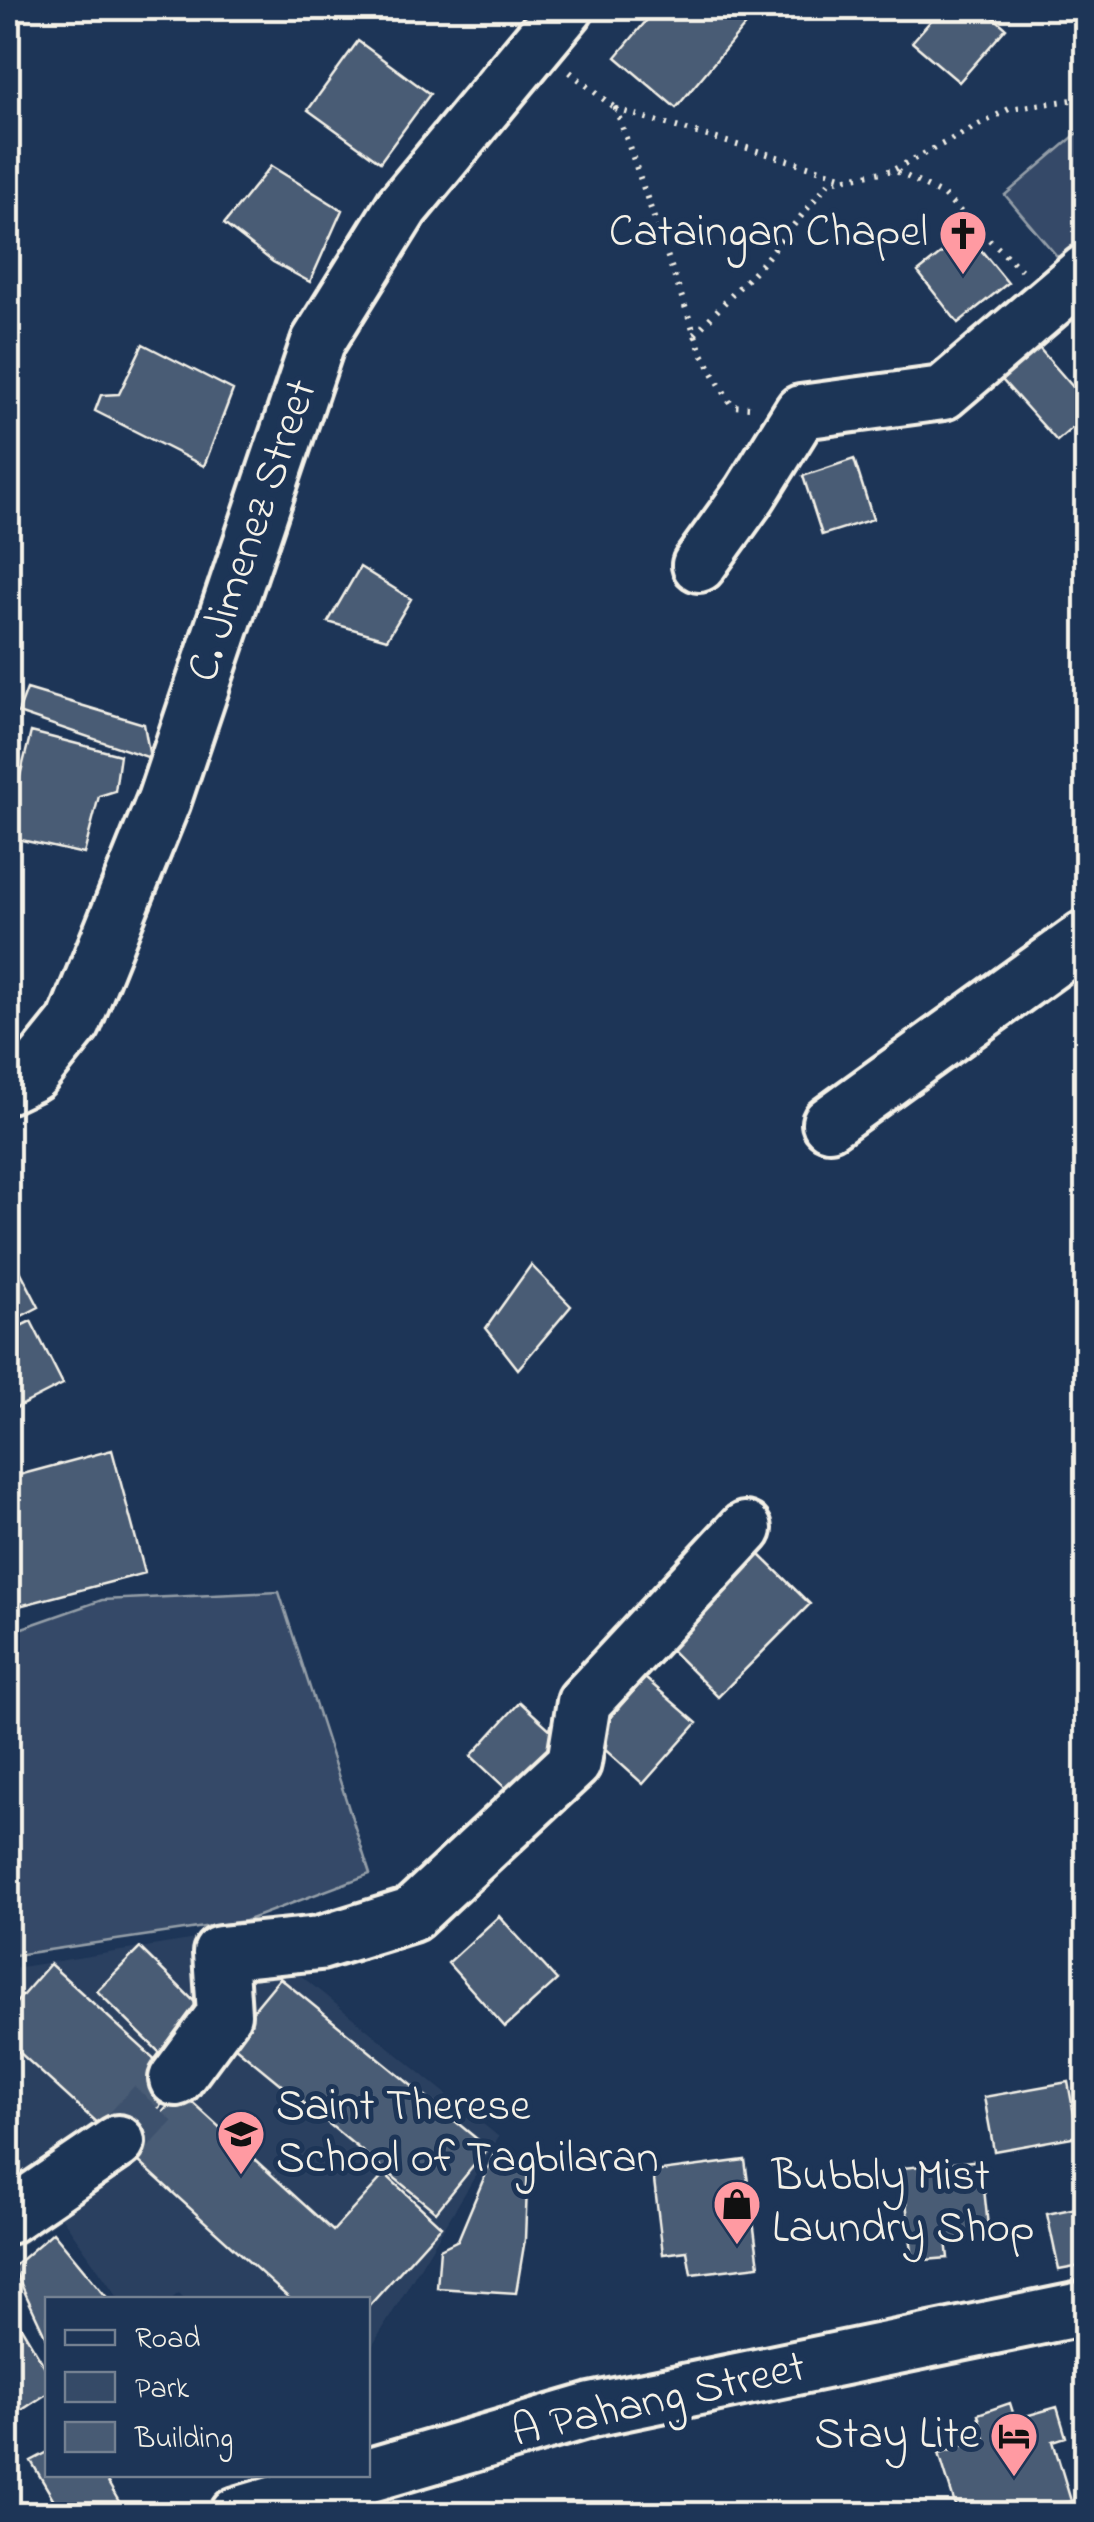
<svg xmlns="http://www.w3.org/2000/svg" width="1094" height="2522" viewBox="0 0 1094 2522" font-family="'Indie Flower',sans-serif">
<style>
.built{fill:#2a4060}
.green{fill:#354a67;stroke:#949ea8;stroke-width:2.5}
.building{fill:#485b74;stroke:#f4f1e8;stroke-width:2.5}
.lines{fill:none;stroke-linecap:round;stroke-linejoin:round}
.minor-tunnel{stroke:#3d516d;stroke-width:52;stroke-dasharray:52 26;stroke-linecap:butt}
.minor-casing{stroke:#f4f1e8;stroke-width:60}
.path{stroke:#f4f1e8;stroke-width:6;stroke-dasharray:2.5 8;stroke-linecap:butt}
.minor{stroke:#1d3557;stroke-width:52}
.labels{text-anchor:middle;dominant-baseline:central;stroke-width:10;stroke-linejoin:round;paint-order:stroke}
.poi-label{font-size:45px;fill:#f4f1e8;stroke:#1d3557;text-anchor:end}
.street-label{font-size:45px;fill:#f4f1e8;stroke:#1d3557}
</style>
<rect width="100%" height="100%" fill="#1d3557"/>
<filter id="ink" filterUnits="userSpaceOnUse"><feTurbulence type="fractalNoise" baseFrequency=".01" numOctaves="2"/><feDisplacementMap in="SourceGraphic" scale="20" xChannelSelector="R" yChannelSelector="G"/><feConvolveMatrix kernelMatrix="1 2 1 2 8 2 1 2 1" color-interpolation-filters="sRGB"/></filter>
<g filter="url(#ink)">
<path class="built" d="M246,1931L499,2137L368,2353V2300H186L179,2293L171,2299H119L62,2218L8,2255V1969Z"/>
<path class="green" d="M1086,126V251L1067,268L1005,195Z
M279,1592L370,1874L245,1921L8,1956V1633L102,1600Z"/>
<path class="building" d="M657,8H730L748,22L676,108L616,57Z
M942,8H983L1006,28L959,82L912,42Z
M358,41L430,94L380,162L308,110Z
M271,166L342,210L310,282L273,262L224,224Z
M967,233L1008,283L958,323L918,272Z
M1032,340L1086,402V416L1057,441L995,372Z
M143,344L233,390L204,466L95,411L101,395L119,394Z
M854,459L873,519L822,535L803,476Z
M360,567L411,599L387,639L328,622Z
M27,689L144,724L150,758L18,713Z
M31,732L120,755L115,791L99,796L84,854L8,837V824Z
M11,1253L39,1307L8,1323V1254Z
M531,1265L571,1306L518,1369L486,1328Z
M31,1321L63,1384L8,1412V1332Z
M112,1450L145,1573L8,1609V1478Z
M757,1552L810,1604L718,1697L666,1645Z
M645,1678L697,1723L643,1784L592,1738Z
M520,1702L564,1742L515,1797L471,1756Z
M499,1916L557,1980L505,2027L448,1963Z
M140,1948L204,2011L161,2054L97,1991Z
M50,1964L181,2083L123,2147L8,2042V2012Z
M280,1978L488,2148L436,2212L228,2041Z
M1068,2082L1078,2136L994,2151L984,2097Z
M181,2092L333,2231L385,2174L441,2226L368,2307V2300H291L127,2151Z
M494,2154L528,2161L525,2239L516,2293L437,2288L440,2249L458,2240Z
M745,2160L759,2266L691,2274L687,2251L663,2254L653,2172Z
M981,2160L989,2236L946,2240L948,2258L913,2261L902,2168Z
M8,2164L19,2182L8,2189Z
M1086,2206V2265L1059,2270L1047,2214Z
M53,2232L109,2300H48V2342L13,2267Z
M18,2322L48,2372V2393L8,2419V2329Z
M1010,2403L1015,2419L1057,2407L1066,2437L1053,2441L1071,2501L1024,2514H958L939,2453L985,2439L978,2414Z
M1086,2430V2463L1078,2434Z
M48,2452V2474H103L126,2514H62L31,2461Z"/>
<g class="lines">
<path class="minor-tunnel" d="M118,2142L176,2079"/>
<g class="minor-casing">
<path id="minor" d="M699,565L750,494L801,412L943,393L1086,271
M8,1086L33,1074L74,1023L164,800L318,342L402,207L567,8
M829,1123L1086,937
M176,2079L224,2014L220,1953L320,1943L411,1915L574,1763L584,1702L745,1529
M8,2217L118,2142
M237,2514L592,2410L1086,2308"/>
</g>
<path class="path" d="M570,72L616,109
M895,169L1009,109L1086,98
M695,334L765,260L830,181L894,170L943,195L1021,270
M749,407L732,406L701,352L616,109L848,178"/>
<use href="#minor" class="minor"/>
</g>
</g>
<defs>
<g id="church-pin" transform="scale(2.5)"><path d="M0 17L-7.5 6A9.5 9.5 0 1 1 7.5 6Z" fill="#ff9aa2" stroke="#1d3557"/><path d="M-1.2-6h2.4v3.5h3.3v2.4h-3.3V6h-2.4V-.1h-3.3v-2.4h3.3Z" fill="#111"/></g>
<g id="school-pin" transform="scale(2.5)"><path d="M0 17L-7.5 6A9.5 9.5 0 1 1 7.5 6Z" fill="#ff9aa2" stroke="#1d3557"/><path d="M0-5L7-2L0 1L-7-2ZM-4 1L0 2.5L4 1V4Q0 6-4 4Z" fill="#111"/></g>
<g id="shop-pin" transform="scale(2.5)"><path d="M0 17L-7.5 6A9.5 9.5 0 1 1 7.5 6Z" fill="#ff9aa2" stroke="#1d3557"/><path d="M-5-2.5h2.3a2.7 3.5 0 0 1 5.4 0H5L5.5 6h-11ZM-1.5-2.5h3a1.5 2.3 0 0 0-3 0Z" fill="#111"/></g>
<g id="hotel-pin" transform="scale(2.5)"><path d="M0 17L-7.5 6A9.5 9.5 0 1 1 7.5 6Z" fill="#ff9aa2" stroke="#1d3557"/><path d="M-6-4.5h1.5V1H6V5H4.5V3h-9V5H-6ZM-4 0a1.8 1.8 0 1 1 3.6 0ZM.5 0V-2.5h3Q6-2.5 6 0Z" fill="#111"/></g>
</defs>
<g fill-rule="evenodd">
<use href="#church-pin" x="963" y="234"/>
<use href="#school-pin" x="241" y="2134"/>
<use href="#shop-pin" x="737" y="2204"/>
<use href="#hotel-pin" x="1014" y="2436"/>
</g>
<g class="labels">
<g class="poi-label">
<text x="928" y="234">Cataingan Chapel</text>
<text x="276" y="2108" text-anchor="start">Saint Therese<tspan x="276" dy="52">School of Tagbilaran</tspan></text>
<text x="772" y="2178" text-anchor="start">Bubbly Mist<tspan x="772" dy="52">Laundry Shop</tspan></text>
<text x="979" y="2436">Stay Lite</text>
</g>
<g class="street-label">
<text transform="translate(254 531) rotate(-71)">C. Jimenez Street</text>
<text transform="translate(659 2401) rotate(-13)">A Pahang Street</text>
</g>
</g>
<rect width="1094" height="2522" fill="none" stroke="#1d3557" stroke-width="40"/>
<rect x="20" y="20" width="1054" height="2482" fill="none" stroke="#f4f1e8" stroke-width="4" filter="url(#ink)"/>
<rect x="45" y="2297" width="325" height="180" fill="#1d3557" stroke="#738091" stroke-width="2.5"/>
<rect x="65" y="2330" width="50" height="15" fill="#1d3557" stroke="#738091" stroke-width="2.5"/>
<text x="135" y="2347" font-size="30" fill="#f4f1e8">Road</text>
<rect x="65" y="2372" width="50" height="30" fill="#354a67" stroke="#738091" stroke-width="2.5"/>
<text x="135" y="2397" font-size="30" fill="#f4f1e8">Park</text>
<rect x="65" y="2422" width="50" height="30" fill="#485b74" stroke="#738091" stroke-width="2.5"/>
<text x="135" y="2447" font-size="30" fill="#f4f1e8">Building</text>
</svg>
